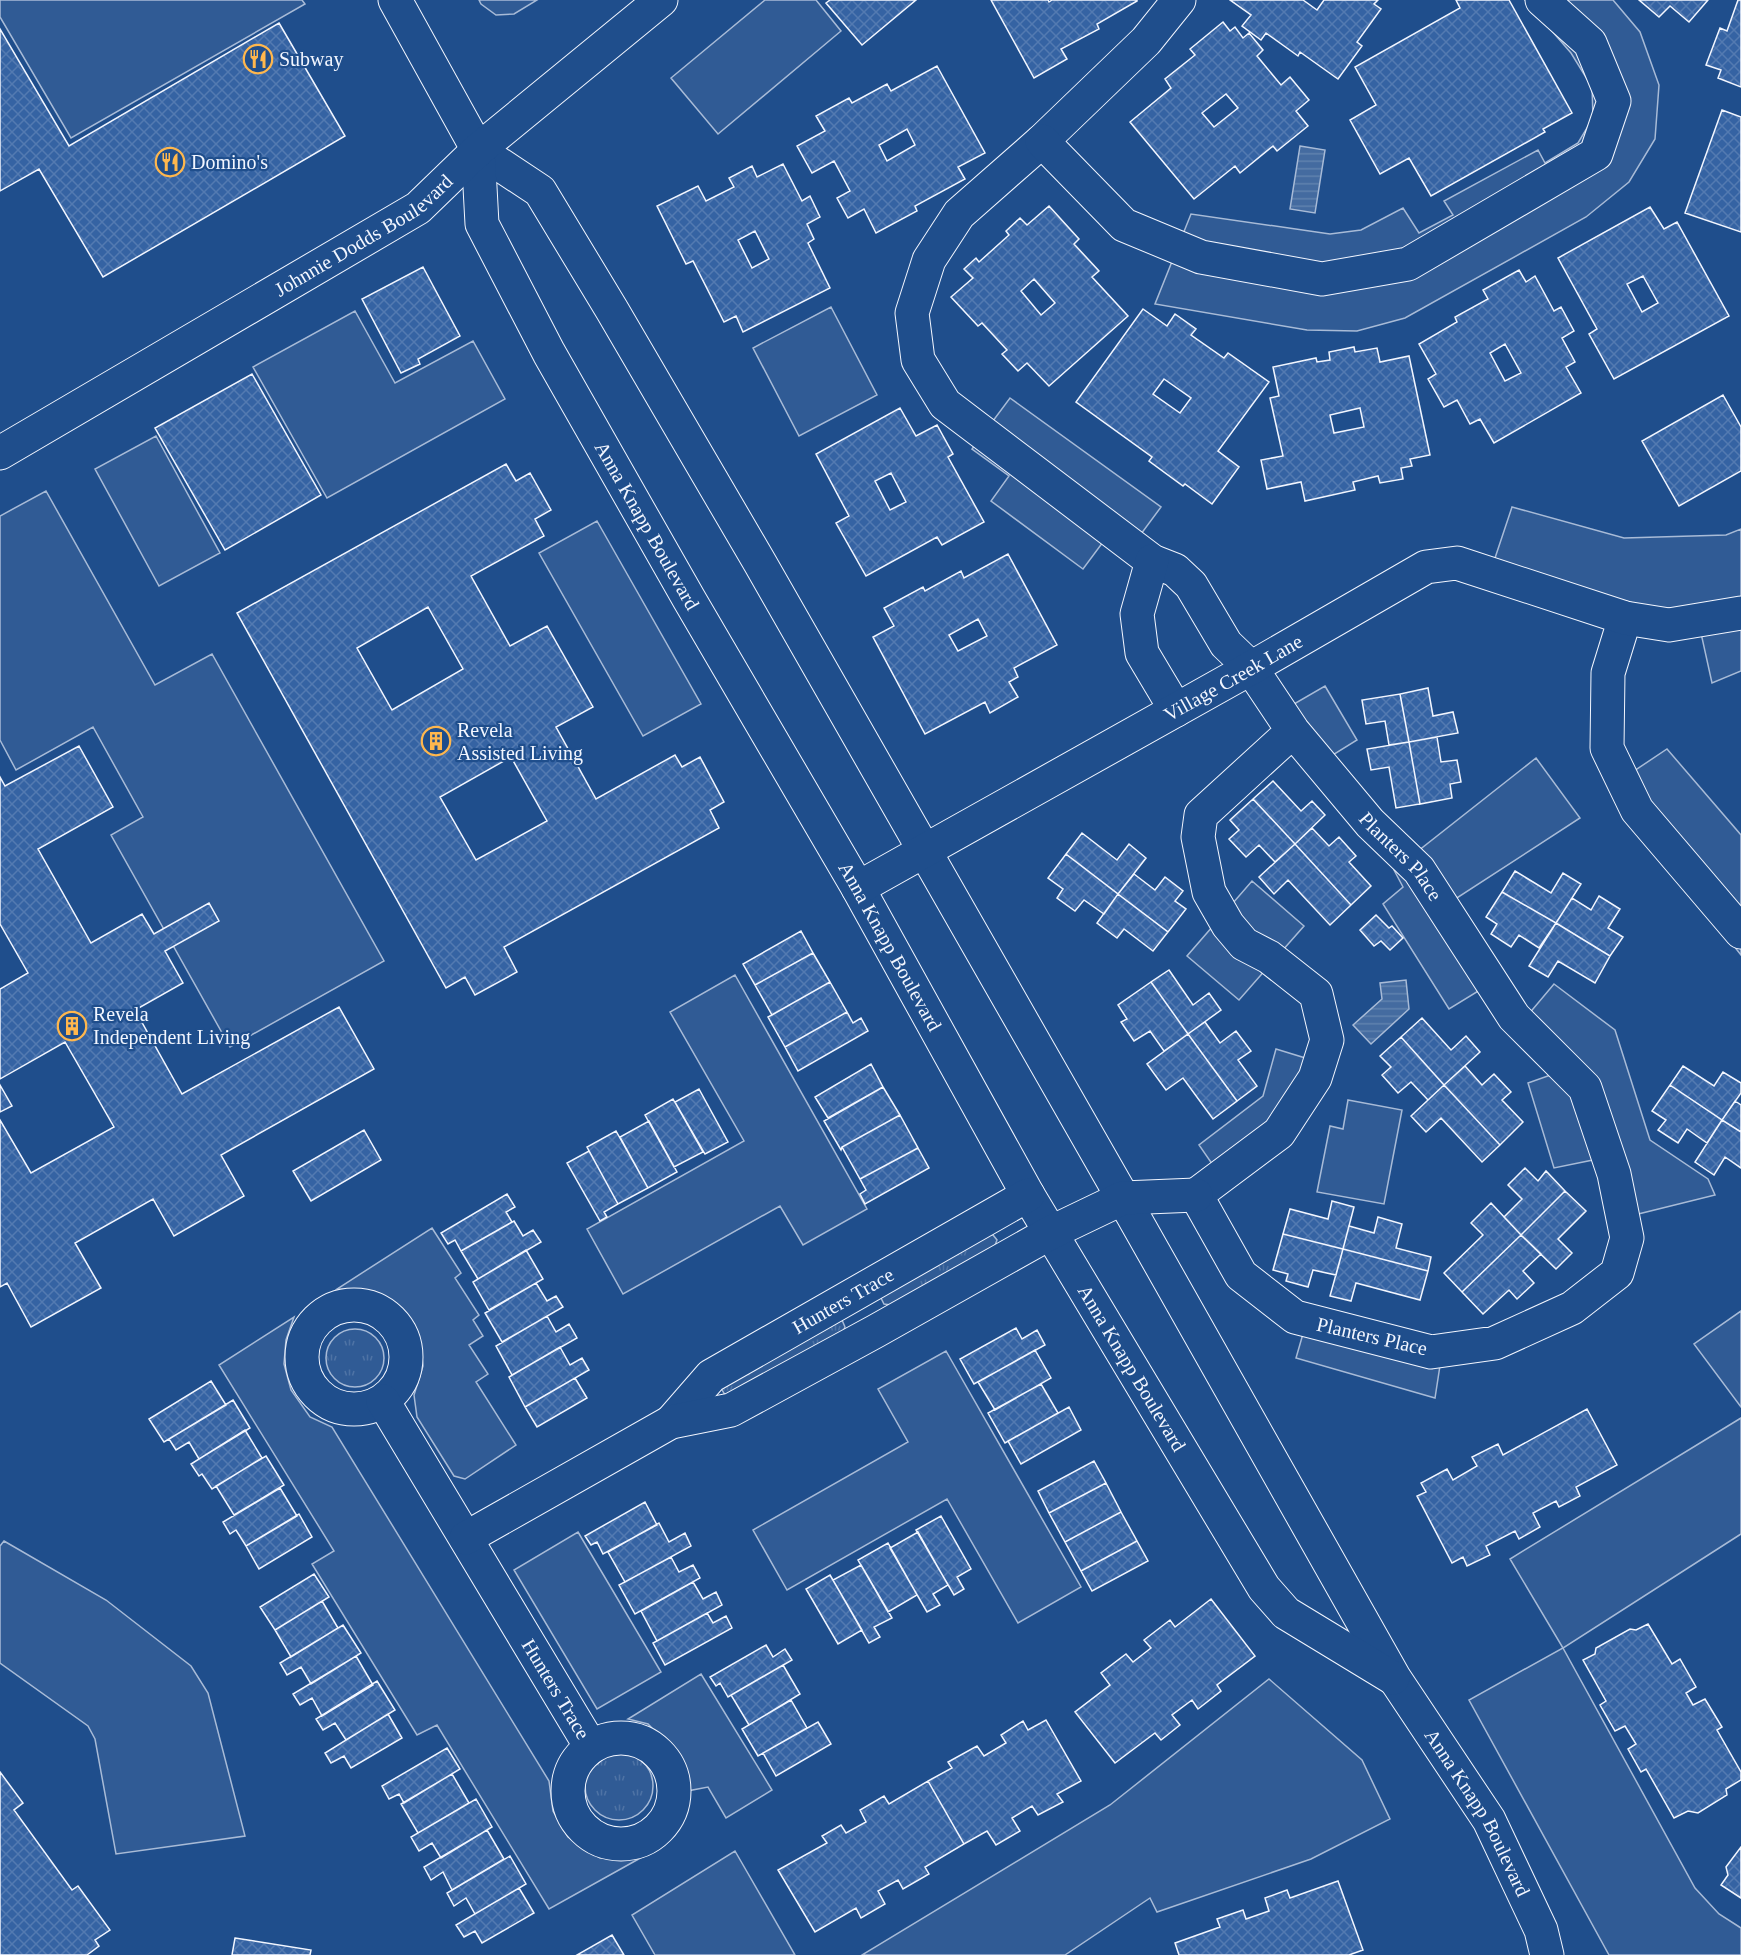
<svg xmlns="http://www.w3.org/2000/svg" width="1741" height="1955" viewBox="0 0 1741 1955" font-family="Georgia,serif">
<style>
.grass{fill:url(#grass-tufts);stroke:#a8bbd7;stroke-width:1.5}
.built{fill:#305b95;stroke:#a8bbd7;stroke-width:1.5}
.water{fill:url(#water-rules);stroke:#a8bbd7;stroke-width:1.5}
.building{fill:url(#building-cross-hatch);stroke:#f2f6ff;stroke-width:1.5;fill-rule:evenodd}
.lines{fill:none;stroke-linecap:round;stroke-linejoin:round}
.street-casing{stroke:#f2f6ff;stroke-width:35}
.secondary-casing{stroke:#f2f6ff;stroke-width:35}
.street{stroke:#1f4e8c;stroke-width:33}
.secondary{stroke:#1f4e8c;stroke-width:33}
.labels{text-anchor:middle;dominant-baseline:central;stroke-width:4.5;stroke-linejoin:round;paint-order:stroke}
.poi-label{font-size:20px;fill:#f2f6ff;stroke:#1f4e8c;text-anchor:start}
.street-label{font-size:20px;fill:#f2f6ff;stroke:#1f4e8c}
</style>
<defs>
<pattern id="grass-tufts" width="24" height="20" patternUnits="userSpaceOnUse" patternTransform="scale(1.5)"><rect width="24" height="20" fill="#305b95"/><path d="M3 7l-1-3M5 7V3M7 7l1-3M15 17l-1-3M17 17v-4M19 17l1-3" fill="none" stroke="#4e73a5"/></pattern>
<pattern id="water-rules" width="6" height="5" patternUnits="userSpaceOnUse" patternTransform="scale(1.5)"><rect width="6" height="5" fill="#446ba0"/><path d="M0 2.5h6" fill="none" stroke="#5f81ae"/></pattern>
<pattern id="building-cross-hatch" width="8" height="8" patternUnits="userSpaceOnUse" patternTransform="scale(1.5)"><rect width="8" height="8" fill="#3563a3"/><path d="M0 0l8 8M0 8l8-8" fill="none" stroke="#537ab1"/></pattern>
</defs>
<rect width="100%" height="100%" fill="#1f4e8c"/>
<path class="grass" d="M985,1233L993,1235L997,1240L994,1248L891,1305L884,1304L881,1298L882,1290Z
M842,1320L845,1327L842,1334L725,1395L721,1388Z
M326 1358a29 29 0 1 1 58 0a29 29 0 1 1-58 0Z
M585 1786a34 34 0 1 1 68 0a34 34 0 1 1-68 0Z"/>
<path class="built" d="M0,0H302L305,4L71,138L0,17Z
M479,0H537L514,14L496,15L481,4Z
M765,0H816L841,31L718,134L671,78Z
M1525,0H1613L1640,32L1659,85L1655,139L1629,182L1586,217L1405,318L1357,331L1307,330L1155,304L1191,214L1330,234L1361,230L1403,208L1419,233L1453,215L1444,201L1538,150L1545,163L1578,143L1593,118L1592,87L1571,53Z
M831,307L877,395L799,436L753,348Z
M355,311L395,383L473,341L505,399L327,498L253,367Z
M1010,398L1161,507L1124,557L1103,542L1083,569L991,501L1009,476L972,449Z
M156,436L220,553L159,586L95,469Z
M46,491L155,685L212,654L384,961L230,1047L111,835L143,817L93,727L16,770L0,740V516Z
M1512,507L1624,538L1726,535L1741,529V671L1712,683L1701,633L1487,582Z
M597,521L701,704L643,736L539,553Z
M1325,686L1357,740L1315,766L1275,715Z
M1667,749L1741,835V955L1631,815L1616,783Z
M1536,758L1580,818L1449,903L1498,979L1449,1009L1383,904L1403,887L1394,870Z
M1252,881L1304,926L1239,1000L1187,956Z
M735,975L867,1209L803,1245L780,1206L623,1294L587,1229L744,1141L670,1012Z
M1554,984L1615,1030L1650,1140L1708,1179L1715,1195L1614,1220L1603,1158L1554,1168L1528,1083L1562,1071L1517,1028Z
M1276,1049L1328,1065L1226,1184L1199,1145L1263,1096Z
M1348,1100L1402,1110L1384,1204L1317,1192L1330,1126L1343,1129Z
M432,1228L461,1273L455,1278L479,1315L473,1320L483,1336L469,1345L488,1374L476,1382L516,1445L465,1479L454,1476L417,1417L414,1395L423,1366L420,1340L406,1315L390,1300L364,1290L337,1289Z
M1741,1311V1407L1694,1344Z
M1309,1313L1443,1346L1435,1398L1296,1358Z
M294,1317L286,1340L284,1364L291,1390L310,1417L332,1427L549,1781L553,1811L568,1837L600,1858L644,1856L549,1909L437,1725L417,1735L312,1564L334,1551L219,1365Z
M946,1351L1081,1587L1018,1623L947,1499L787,1590L753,1530L908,1442L878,1389Z
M1741,1418V1534L1563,1648L1695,1888L1719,1914L1741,1928V1955H1609L1469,1700L1563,1648L1510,1559Z
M578,1532L661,1672L597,1709L514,1570Z
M4,1541L106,1600L191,1666L208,1693L245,1836L116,1854L95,1739L88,1726L0,1663V1546Z
M701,1674L772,1790L726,1818L708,1787L687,1791L681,1758L648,1724L628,1719Z
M1269,1679L1362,1760L1390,1819L1311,1859L1157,1912L1150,1898L1065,1955H862L1110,1805Z
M735,1851L795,1955H655L632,1915Z"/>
<path class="water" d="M1300,146L1325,150L1315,213L1290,209Z
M1406,980L1409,1009L1371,1044L1353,1025L1382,999L1380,983Z"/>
<path class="building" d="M830,0H916L862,45L826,3Z
M991,0H1048L1049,2L1052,0H1137V1L1097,24L1099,29L1061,49L1067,59L1034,78Z
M1230,0H1303L1317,10L1324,0H1378L1374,4L1381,9L1357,42L1362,46L1338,79L1300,52L1298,56L1266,33L1261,40L1242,26L1251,15Z
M1456,0H1509L1572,113L1543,129L1545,132L1431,196L1409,158L1380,174L1350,120L1376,105L1355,67L1460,8Z
M1639,0H1708L1689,22L1670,6L1659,17Z
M1738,0H1741V87L1718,78L1721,70L1706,65L1720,28L1727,31Z
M1223,22L1230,31L1235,27L1243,38L1249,33L1263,50L1257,56L1281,85L1290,77L1309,100L1296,111L1308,126L1277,151L1273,146L1240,173L1235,166L1194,199L1130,122L1171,88L1165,79L1195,55L1190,49ZM1226,94L1238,108L1214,127L1202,113Z
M279,23L345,136L103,277L39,169L0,191V29L69,146Z
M937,66L985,153L958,167L965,179L915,206L917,211L876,233L864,209L848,218L837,198L850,191L834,161L812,173L797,146L825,131L816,116L849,98L852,103L887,84L891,91ZM907,129L915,145L887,161L879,145Z
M1722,110L1741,117V232L1685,213Z
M783,164L802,201L810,196L820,217L807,224L814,239L808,243L830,288L743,332L736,316L724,322L693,261L686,264L657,206L698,186L706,201L734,187L729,178L752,166L757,177ZM755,231L769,259L752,268L738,240Z
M1049,206L1079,239L1074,244L1099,271L1092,277L1128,316L1049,386L1027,363L1018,371L1002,354L1007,350L982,323L978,326L951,297L973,278L964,269L976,258L979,262L1009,235L1006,231L1020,218L1027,225ZM1034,279L1055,303L1041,315L1021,291Z
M1650,207L1664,229L1677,222L1729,316L1614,379L1589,334L1597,329L1558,258ZM1643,276L1658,303L1642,312L1627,284Z
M423,267L460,336L418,359L420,364L401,373L362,299Z
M1519,270L1526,282L1535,276L1554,311L1561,307L1574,331L1562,338L1575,362L1566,367L1581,393L1494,443L1480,419L1470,424L1457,400L1444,407L1428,379L1436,374L1419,344L1457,322L1455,317L1488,299L1483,290ZM1505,344L1521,373L1505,381L1490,353Z
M1143,309L1167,326L1175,314L1196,329L1191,335L1224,358L1228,353L1269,382L1218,451L1239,467L1212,504L1185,484L1183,486L1149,461L1152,457L1076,402ZM1164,379L1191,398L1180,413L1153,394Z
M1354,347L1355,352L1377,348L1380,362L1409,356L1430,455L1410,459L1412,466L1401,468L1403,479L1380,483L1378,476L1353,482L1355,490L1305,501L1301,482L1267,489L1261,460L1283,456L1270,398L1279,396L1273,367L1316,358L1317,362L1330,360L1329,352ZM1360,408L1364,427L1334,433L1330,415Z
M252,374L321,495L225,550L155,428Z
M1723,395L1741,427V471L1679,506L1642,441Z
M900,408L916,436L937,425L953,454L948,457L984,522L942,545L937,537L866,576L836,523L849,516L816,454ZM891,473L906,502L890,510L875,481Z
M506,464L516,481L530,473L551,510L535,519L544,536L471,576L510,646L547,626L593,707L556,727L596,799L675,755L682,767L700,757L724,802L710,810L719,828L504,947L517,972L475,995L465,977L446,988L237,613ZM428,607L463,669L392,710L357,648ZM511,757L547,821L476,860L440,797Z
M1008,554L1057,645L1014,668L1018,677L1009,682L1018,697L990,713L985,702L925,734L873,637L894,626L884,608L923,587L925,591L961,571L964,578ZM978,619L987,636L958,651L949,635Z
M1428,688L1433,716L1453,712L1458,733L1409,742L1400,694Z
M1400,694L1409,742L1389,745L1385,721L1366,724L1362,700Z
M1437,737L1441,762L1457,760L1461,782L1450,784L1452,798L1420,804L1409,742Z
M1409,742L1420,804L1396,808L1389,767L1371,770L1367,749Z
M79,746L113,807L38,849L91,943L142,914L154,934L209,903L219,921L165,951L183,983L135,1010L182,1094L339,1007L374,1069L221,1155L244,1196L174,1236L153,1199L75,1243L101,1288L31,1327L7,1283L0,1287V1120L31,1173L114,1127L65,1042L0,1079V989L28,973L0,924V777L5,786Z
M1273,781L1301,811L1312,801L1325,815L1295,844L1253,799Z
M1253,799L1295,844L1275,862L1259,845L1246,857L1229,839L1239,830L1230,820Z
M1312,828L1329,846L1339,837L1356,856L1349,862L1371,886L1351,905L1295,844Z
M1082,833L1117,860L1129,844L1146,858L1118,894L1066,854Z
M1295,844L1351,905L1330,925L1288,880L1274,894L1259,877Z
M1066,854L1118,894L1104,914L1084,900L1075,911L1057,898L1063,889L1048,878Z
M1515,871L1551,893L1563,873L1581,884L1556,923L1502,892Z
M1134,874L1155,890L1165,877L1183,891L1175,901L1186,909L1168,932L1118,894Z
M1502,892L1556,923L1539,948L1519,935L1511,947L1491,934L1497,924L1486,917Z
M1118,894L1168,932L1153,951L1124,929L1117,938L1097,923Z
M1599,896L1620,909L1608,928L1623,937L1610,956L1556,923L1572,898L1591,910Z
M1376,915L1389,928L1392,926L1403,938L1390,950L1381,941L1374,946L1360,930Z
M1556,923L1610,956L1595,983L1558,961L1548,977L1529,966Z
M801,931L813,953L755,985L743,964Z
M813,953L830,982L772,1015L755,985Z
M1169,970L1193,1005L1209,993L1221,1010L1188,1034L1151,982Z
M830,982L847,1012L785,1047L768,1017Z
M1151,982L1188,1034L1164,1051L1150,1031L1134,1041L1121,1022L1127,1019L1118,1005Z
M847,1012L853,1023L861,1018L868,1031L798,1071L785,1047Z
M1422,1018L1451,1050L1466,1036L1480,1052L1444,1085L1401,1037Z
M1205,1022L1220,1043L1236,1031L1251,1051L1238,1060L1257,1086L1237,1101L1188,1034Z
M1188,1034L1237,1101L1213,1119L1183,1078L1166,1090L1147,1064Z
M1401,1037L1444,1085L1428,1100L1411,1082L1398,1093L1382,1075L1391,1067L1380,1056Z
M871,1064L883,1087L828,1118L815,1097Z
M1465,1066L1482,1085L1494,1074L1511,1092L1502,1100L1523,1122L1500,1145L1444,1085Z
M1683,1066L1714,1086L1723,1072L1741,1083V1093L1722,1120L1670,1085Z
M0,1085L12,1106L0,1112Z
M1444,1085L1500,1145L1482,1162L1441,1118L1426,1132L1411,1116Z
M1670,1085L1722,1120L1707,1143L1687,1129L1678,1143L1658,1130L1666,1120L1652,1111Z
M883,1087L900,1115L842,1147L841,1150L824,1121Z
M699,1089L728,1142L705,1154L675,1102Z
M673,1099L703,1152L674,1167L645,1115Z
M1735,1101L1741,1105V1132L1722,1120Z
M900,1115L918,1148L860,1179L842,1147Z
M1722,1120L1741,1132V1168L1725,1157L1714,1175L1695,1162Z
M649,1121L677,1172L648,1188L620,1137Z
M364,1130L381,1160L311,1201L293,1171Z
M616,1131L648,1188L618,1204L587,1147Z
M918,1148L929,1168L865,1204L860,1194L866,1190L860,1179Z
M589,1151L618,1204L604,1212L607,1217L600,1221L567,1163Z
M1525,1168L1538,1181L1546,1171L1565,1191L1521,1235L1504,1217L1522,1199L1508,1185Z
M1565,1191L1586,1211L1558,1239L1572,1253L1556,1269L1521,1235Z
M507,1194L515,1207L506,1212L512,1222L461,1251L455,1240L448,1244L441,1233Z
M1332,1201L1354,1207L1343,1249L1283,1234L1290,1209L1328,1219Z
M1491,1203L1521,1235L1462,1292L1444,1273L1483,1235L1471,1223Z
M1378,1217L1402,1224L1396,1248L1431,1257L1428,1271L1343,1249L1349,1226L1374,1233Z
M514,1221L523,1236L533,1230L541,1242L478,1279L461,1251Z
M1283,1234L1343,1249L1336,1275L1313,1270L1308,1287L1286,1281L1288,1274L1273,1270Z
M1521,1235L1541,1254L1523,1271L1534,1283L1517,1299L1509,1290L1483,1314L1462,1292Z
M1343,1249L1428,1271L1420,1300L1356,1283L1351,1301L1330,1296Z
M526,1250L543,1279L489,1310L473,1282Z
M536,1283L547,1301L556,1296L563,1307L502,1342L485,1313Z
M547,1316L556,1332L569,1324L577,1338L512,1375L496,1346Z
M1016,1328L1022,1339L1037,1330L1045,1345L974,1384L960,1359Z
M560,1347L570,1365L582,1358L589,1370L525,1407L509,1377Z
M1035,1350L1051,1378L995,1410L978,1382Z
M575,1378L587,1398L537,1427L525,1407Z
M211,1381L226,1405L164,1442L149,1419Z
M1041,1384L1058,1413L1005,1443L988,1413Z
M233,1400L250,1428L199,1459L189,1442L176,1450L169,1439Z
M1069,1407L1081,1430L1021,1464L1008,1441Z
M1587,1409L1617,1465L1576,1487L1580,1496L1559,1507L1556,1501L1533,1513L1540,1527L1519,1539L1515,1531L1486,1546L1490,1555L1467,1566L1463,1557L1452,1563L1417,1496L1426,1492L1421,1483L1447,1469L1453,1480L1477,1466L1472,1457L1498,1444L1503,1455Z
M245,1430L262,1458L212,1489L202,1474L199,1476L191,1464Z
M266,1456L284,1485L234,1515L216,1486Z
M1094,1461L1106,1483L1049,1513L1038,1491Z
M1106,1483L1121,1512L1065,1542L1049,1513Z
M280,1488L297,1516L246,1546L236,1530L230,1534L223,1522Z
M645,1502L657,1525L603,1554L597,1542L591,1545L585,1536Z
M1121,1512L1137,1541L1081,1571L1065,1542Z
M299,1514L312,1537L259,1569L246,1546Z
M941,1516L971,1569L957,1577L964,1589L954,1595L916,1530Z
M659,1523L669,1542L685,1533L691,1546L625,1582L608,1552Z
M918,1532L948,1585L933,1594L940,1605L927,1612L890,1548Z
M1137,1541L1148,1561L1092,1591L1081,1571Z
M888,1543L917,1595L888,1612L858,1560Z
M671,1557L679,1572L693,1565L700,1578L635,1614L619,1585Z
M861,1565L892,1618L874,1627L880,1637L869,1643L833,1580Z
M314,1574L329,1597L275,1630L260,1607Z
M830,1575L862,1630L838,1644L806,1589Z
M693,1582L703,1599L716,1592L722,1605L657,1641L641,1611Z
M1211,1599L1255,1656L1217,1685L1221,1691L1198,1709L1192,1700L1172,1715L1180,1725L1161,1740L1155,1733L1115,1763L1075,1712L1110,1685L1101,1673L1126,1654L1133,1662L1151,1648L1144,1640L1170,1620L1175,1627Z
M322,1601L338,1628L291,1657L275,1630Z
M707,1613L713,1623L726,1616L732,1628L665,1665L653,1643Z
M1648,1624L1672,1664L1680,1659L1696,1687L1686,1693L1693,1705L1705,1699L1722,1727L1717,1730L1741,1772V1780L1726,1789L1727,1795L1698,1813L1688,1811L1674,1818L1646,1769L1641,1772L1628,1749L1636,1744L1625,1726L1615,1731L1600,1705L1606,1701L1583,1660L1595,1654L1596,1648L1630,1629L1636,1630Z
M343,1625L361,1653L311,1684L301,1667L287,1675L280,1663Z
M766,1645L773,1657L785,1649L792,1660L728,1697L720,1683L716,1686L710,1677Z
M356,1656L373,1685L322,1716L312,1698L300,1705L293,1694Z
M783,1665L800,1694L749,1725L731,1695Z
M377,1681L395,1710L346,1740L335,1723L323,1730L316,1719Z
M791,1700L807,1728L758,1756L742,1729Z
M388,1714L402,1738L351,1768L344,1756L331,1763L325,1753Z
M1046,1720L1081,1781L1057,1794L1063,1802L1038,1815L1032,1806L1012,1818L1020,1831L996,1845L987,1831L964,1844L928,1781L952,1768L948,1762L977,1746L984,1756L1006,1743L1001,1735L1023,1721L1028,1730Z
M818,1722L831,1744L776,1776L763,1753Z
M447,1748L460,1769L404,1803L399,1794L389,1799L382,1786Z
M0,1772L23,1803L14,1810L72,1890L78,1886L110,1930L95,1940L99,1946L87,1955H0Z
M452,1774L469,1803L418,1833L401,1804Z
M928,1781L964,1844L925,1867L929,1874L903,1889L898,1880L878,1891L885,1904L861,1918L856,1908L815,1932L778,1870L827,1843L822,1836L841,1825L846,1833L866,1822L860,1810L884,1796L889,1804Z
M476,1799L492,1827L441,1858L432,1843L419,1851L411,1837Z
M487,1830L504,1859L452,1890L443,1872L431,1880L424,1867Z
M1741,1847V1898L1721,1885L1728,1875L1726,1867Z
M510,1856L526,1884L475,1914L466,1898L454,1906L447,1893Z
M1338,1881L1363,1950L1349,1955H1179L1175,1943L1220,1927L1217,1919L1243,1910L1246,1919L1269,1911L1265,1898L1287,1890L1290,1898Z
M519,1888L534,1913L482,1943L475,1931L464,1937L456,1925Z
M612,1935L624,1955H577Z
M235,1938L311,1950L310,1955H232Z"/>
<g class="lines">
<g class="street-casing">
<g id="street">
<path id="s1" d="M1179,0L1146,41L1042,141L959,214L929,260L912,313L918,360L945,404L1152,561L1175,570L1191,585L1226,644L1251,668L1293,731L1370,823L1419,870L1514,1017L1585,1088L1614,1174L1627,1238L1617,1273L1572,1308L1495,1343L1431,1352L1295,1317L1241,1275L1196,1195L1279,1133L1315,1078L1327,1040L1316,994L1269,957L1244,944L1228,925L1209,892L1198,837L1201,815L1293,731"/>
<path d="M1042,141L1124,225L1201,257L1322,279L1408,264L1596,154L1614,101L1590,43L1542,0"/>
<path id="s2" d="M478,150L540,191L612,310L760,563L1123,1198L1395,1679L1489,1820L1541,1930L1547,1955"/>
<path id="s3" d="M478,150L482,224L549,353L689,599L858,888L1028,1195L1264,1588L1286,1613L1393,1678"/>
<path d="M1152,561L1137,614L1142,653L1176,710"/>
<path d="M1625,618L1608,673L1607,748L1637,810L1741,932"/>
<path id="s4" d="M858,888L1251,668L1426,567L1457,563L1625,618L1669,625L1741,613"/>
<circle cx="354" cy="1357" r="52"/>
<path id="s5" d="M383,1401L591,1747"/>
<path id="s6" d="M671,1422L711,1376L1028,1195"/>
<path d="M466,1538L671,1422L731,1410L876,1331L1050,1233L1123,1198L1196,1195"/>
<circle cx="621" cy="1791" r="53"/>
</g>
</g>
<g class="secondary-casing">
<g id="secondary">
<path d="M395,0L478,150"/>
<path id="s7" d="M0,453L418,208L478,150L661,0"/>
</g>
</g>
<use href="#street" class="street"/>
<use href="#secondary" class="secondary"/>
</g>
<defs>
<g id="restaurant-ring" transform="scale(1.5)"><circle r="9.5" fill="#1f4e8c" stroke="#ffb74d" stroke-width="1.5"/><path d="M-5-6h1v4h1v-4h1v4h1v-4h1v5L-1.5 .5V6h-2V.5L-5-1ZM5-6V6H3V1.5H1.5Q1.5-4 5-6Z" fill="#ffb74d"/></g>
<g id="building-ring" transform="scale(1.5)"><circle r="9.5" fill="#1f4e8c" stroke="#ffb74d" stroke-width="1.5"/><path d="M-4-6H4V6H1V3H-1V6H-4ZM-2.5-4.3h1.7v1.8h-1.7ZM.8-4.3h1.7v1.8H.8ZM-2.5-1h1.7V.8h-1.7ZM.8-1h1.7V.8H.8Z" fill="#ffb74d"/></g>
</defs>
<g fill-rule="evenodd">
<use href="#restaurant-ring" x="258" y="59"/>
<use href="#restaurant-ring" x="170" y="162"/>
<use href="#building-ring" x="436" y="741"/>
<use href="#building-ring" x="72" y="1026"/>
</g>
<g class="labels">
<g class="poi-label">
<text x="279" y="59">Subway</text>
<text x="191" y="162">Domino's</text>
<text x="457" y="730">Revela<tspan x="457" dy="23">Assisted Living</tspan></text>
<text x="93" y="1014">Revela<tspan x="93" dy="23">Independent Living</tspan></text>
</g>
<g class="street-label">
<text stroke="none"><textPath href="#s7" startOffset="424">Johnnie Dodds Boulevard</textPath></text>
<text stroke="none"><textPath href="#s3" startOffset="418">Anna Knapp Boulevard</textPath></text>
<text stroke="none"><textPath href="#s4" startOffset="430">Village Creek Lane</textPath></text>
<text stroke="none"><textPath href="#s1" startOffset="1168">Planters Place</textPath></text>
<text stroke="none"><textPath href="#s3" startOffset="904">Anna Knapp Boulevard</textPath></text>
<text stroke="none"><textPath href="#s6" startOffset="213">Hunters Trace</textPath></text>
<text transform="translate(1372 1336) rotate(13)">Planters Place</text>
<text stroke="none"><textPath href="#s3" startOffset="1390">Anna Knapp Boulevard</textPath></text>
<text stroke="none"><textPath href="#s5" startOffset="336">Hunters Trace</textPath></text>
<text stroke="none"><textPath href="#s2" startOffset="1948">Anna Knapp Boulevard</textPath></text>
</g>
</g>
</svg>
